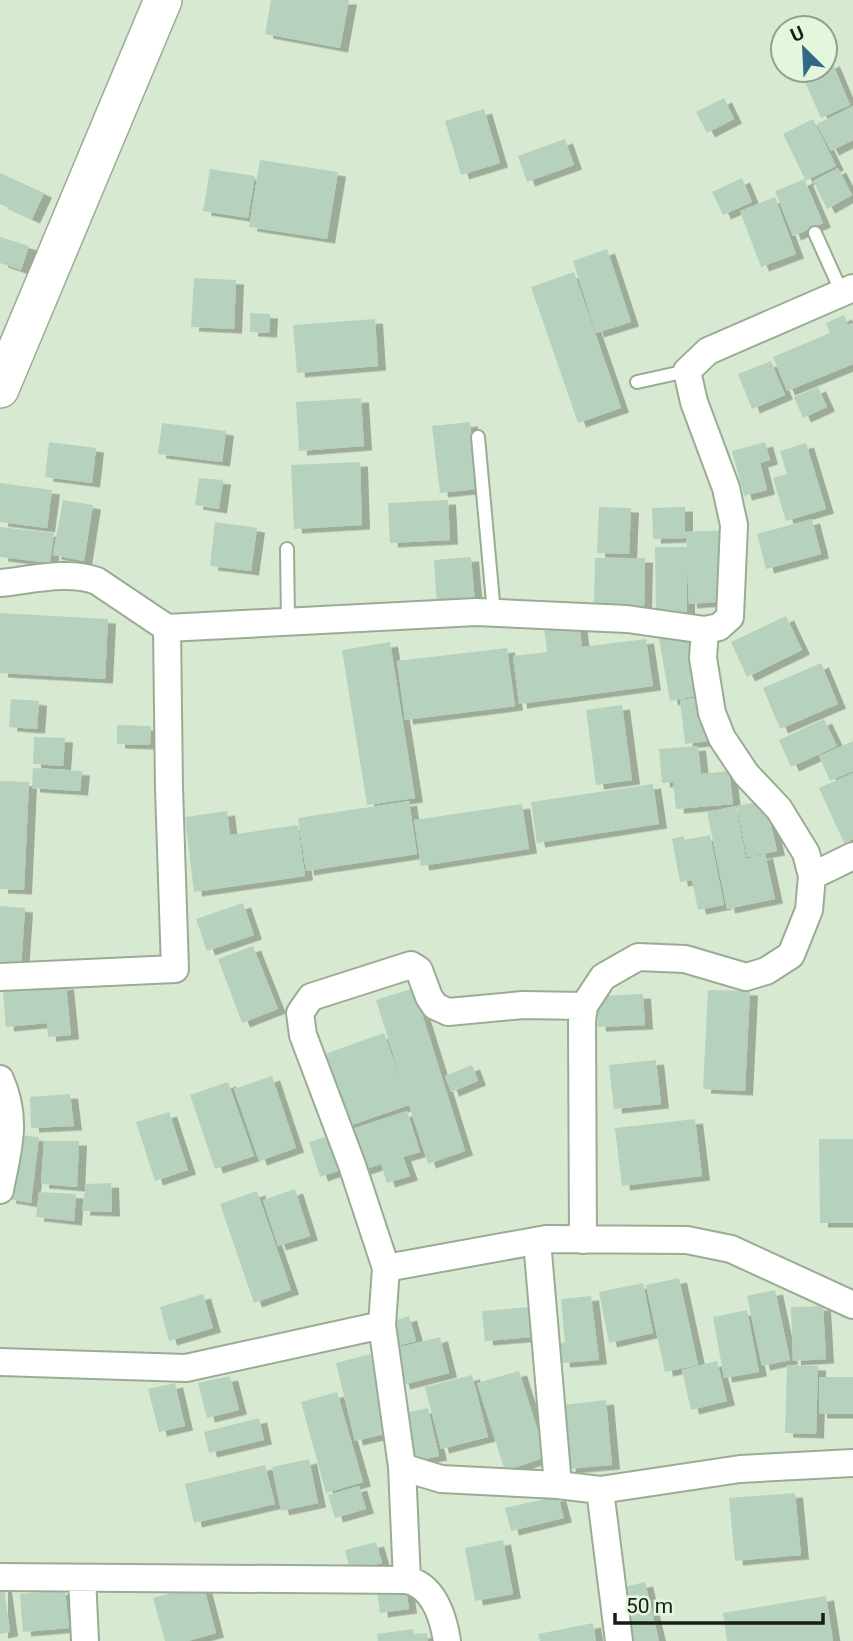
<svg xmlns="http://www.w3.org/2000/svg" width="853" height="1641" viewBox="0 0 853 1641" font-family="Roboto,sans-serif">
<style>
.building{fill:#b6d2bf;filter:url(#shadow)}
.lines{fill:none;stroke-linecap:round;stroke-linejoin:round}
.lane-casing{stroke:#9bac94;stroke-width:16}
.street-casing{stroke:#9bac94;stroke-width:30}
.secondary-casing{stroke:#9bac94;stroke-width:40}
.lane{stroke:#fff;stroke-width:12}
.street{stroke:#fff;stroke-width:26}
.secondary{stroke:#fff;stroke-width:37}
</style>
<defs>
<filter id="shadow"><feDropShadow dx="8" dy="4.5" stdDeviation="0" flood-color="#0004"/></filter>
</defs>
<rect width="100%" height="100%" fill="#d7e9d0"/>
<path class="building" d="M271,0H349L340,48L265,34Z
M832,62L850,105L821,118L802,75L813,70H825V65Z
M724,98L734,119L707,133L696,112Z
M853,106V140L831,151L817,124Z
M484,109L500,163L461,175L445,121Z
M813,119L836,166L805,181L823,223L793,236L775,191L805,179L783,134Z
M565,139L574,165L527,182L518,156Z
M260,160L338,172L327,239L249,227Z
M838,168L852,195L827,209L813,181Z
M210,169L255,176L248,218L203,211Z
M0,173L44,193L32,219L0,204Z
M742,178L752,202L723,215L712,192Z
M775,197L796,254L761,267L740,211Z
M0,237L29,246L21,270L0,263Z
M607,249L631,322L596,333L573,261Z
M574,272L621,408L578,423L531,287Z
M194,278L236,280L234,329L191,327Z
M250,313L270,314L269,333L250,332Z
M844,315L848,325L853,323V364L787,391L773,357L830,333L826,323Z
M375,319L378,366L297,373L293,325Z
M771,361L785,395L752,409L738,374Z
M818,387L827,407L803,418L794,397Z
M361,398L364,446L299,451L296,402Z
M470,422L477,489L440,493L432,426Z
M162,423L226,431L222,462L158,454Z
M49,442L96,448L92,483L45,477Z
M765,442L770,460L760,463L767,490L744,496L732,451Z
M806,443L826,509L786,521L773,478L787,474L780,451Z
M360,462L362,525L294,529L291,465Z
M199,478L223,480L219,509L195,505Z
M0,483L52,490L47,528L0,522Z
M63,500L93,505L84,561L53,555Z
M448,500L450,540L390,543L388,503Z
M599,507L631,508L629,554L597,553Z
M685,507V532L726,530L729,601L689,604L687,565V615H656L655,547H687L686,538L653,539L652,508Z
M812,519L821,554L766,569L757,534Z
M215,522L257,528L251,571L210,566Z
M0,527L54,533L50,563L0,557Z
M471,557L475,603L437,606L434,560Z
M595,558H645L644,607H594Z
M0,613L108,619L105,679L0,673Z
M786,616L802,650L747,677L731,642Z
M579,622L582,647L646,639L653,686L519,704L513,656L547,652L544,627Z
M690,633L701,695L670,701L659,639Z
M390,642L415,798L367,805L342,650Z
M507,648L515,706L405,720L397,661Z
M821,663L838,704L780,729L763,688Z
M704,697L709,741L685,744L680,700Z
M11,699L39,701L37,729L9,727Z
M622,705L632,780L596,785L586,710Z
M824,719L837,746L791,767L779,740Z
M117,725L151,726L150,745L117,744Z
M34,737L65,738L63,766L33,764Z
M853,741V771L830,781L819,756Z
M698,746L701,774L729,771L733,804L676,809L673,782L662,783L659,749Z
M33,768L82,771L80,791L32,788Z
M853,773V839L844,843L819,788Z
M0,781L29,782L24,890L0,889Z
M653,784L659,824L537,843L531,802Z
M765,800L777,851L747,857L737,806Z
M409,801L417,854L306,871L298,818Z
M522,804L529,849L421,866L414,820Z
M736,806L746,859L765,854L775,899L727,909L707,812Z
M227,811L230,835L298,825L305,876L194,892L185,817Z
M710,835L724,905L698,910L692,880L680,882L672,839L684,836V840Z
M243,903L254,935L207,951L196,919Z
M0,906L25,908L21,969L0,967Z
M253,946L278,1009L242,1023L218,959Z
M66,985L71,1035L48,1037L47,1023L6,1027L3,991Z
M414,988L465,1151L428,1164L409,1105L343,1128L319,1056L384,1033L405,1092L376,1000Z
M708,990L750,991L745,1091L703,1089Z
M643,994L645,1025L598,1027L596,996Z
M656,1060L661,1104L614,1109L609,1065Z
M472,1065L478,1081L451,1092L445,1076Z
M272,1076L296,1148L259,1161L234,1089Z
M228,1082L254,1156L215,1169L190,1095Z
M70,1094L74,1126L31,1128L30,1097Z
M407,1111L420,1152L403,1157L410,1176L387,1183L381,1164L363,1170L349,1130Z
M169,1112L188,1170L155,1181L136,1122Z
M695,1119L702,1176L622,1186L615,1128Z
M335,1134L346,1168L320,1177L309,1142Z
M18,1135L39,1137L31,1203L8,1199Z
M819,1139H853V1223H820Z
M44,1141H79L77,1187L41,1184Z
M111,1183L112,1212L82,1211L86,1184Z
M295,1189L310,1236L278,1246L263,1200Z
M257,1191L291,1290L254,1303L220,1204Z
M39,1192L76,1194L74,1221L36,1217Z
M679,1278L698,1365L665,1372L646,1285Z
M643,1283L653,1333L609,1343L599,1292Z
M775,1290L790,1360L762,1366L747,1296Z
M203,1294L213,1328L169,1341L160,1307Z
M591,1296L599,1360L562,1363L561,1343L565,1342L561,1299Z
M823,1306L826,1359L793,1361L791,1307Z
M531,1307L533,1337L485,1341L482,1311Z
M747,1310L759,1372L724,1378L713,1317Z
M409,1316L416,1341L394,1347L387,1323Z
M440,1337L449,1373L402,1385L393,1349Z
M370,1354L389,1433L355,1441L336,1363Z
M717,1361L727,1401L691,1410L682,1370Z
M787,1365L818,1366L816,1434L785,1433Z
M519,1371L546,1457L505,1471L477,1383Z
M472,1375L488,1437L441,1449L425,1387Z
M230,1376L239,1410L207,1418L198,1383Z
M819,1377H853V1414H819Z
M175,1383L185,1426L159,1432L148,1389Z
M337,1392L363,1482L326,1493L301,1402Z
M606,1400L612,1465L568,1469L562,1405Z
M428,1408L439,1456L411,1462L400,1414Z
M259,1418L264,1440L209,1453L204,1432Z
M309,1459L318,1503L281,1511L272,1467Z
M265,1465L275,1504L194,1523L185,1484Z
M359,1486L366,1509L335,1518L328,1495Z
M795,1493L801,1555L735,1561L729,1498Z
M558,1496L564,1518L511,1531L505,1508Z
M503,1540L513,1594L475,1601L465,1548Z
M376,1542L382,1563L350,1571L345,1550Z
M645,1582L659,1641H628L615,1589Z
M203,1584L216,1633L188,1641H165L153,1598Z
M0,1587H4L10,1632L0,1634Z
M406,1588L409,1609L380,1613L377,1592Z
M65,1590L69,1628L23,1632L20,1594Z
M826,1596L833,1641H727L723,1613Z
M593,1623L596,1641H540L538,1634Z
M413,1629L414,1635L427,1633L428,1641H378L377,1634Z"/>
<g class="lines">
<g class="lane-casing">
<path id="lane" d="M815,233L842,293
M637,382L687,371
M478,437L494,613
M287,549L288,621"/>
</g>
<g class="street-casing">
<path id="street" d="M0,583C31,580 68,570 97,581L167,628L476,612L627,619L705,630L719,627L730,617L734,525L726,488L694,402L687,371L708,351L853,288
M812,876L853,856
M0,977L175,969L169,788L167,628
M0,1079C18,1120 8,1148 0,1190
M583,1240L582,1021L584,1006L603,977L638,957L685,959L746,977L766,971L791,955L809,910L812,876L806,853L779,809L746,774L722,738L712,713L703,658L705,630
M537,1241L558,1485
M386,1268L352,1165L303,1035L300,1013L311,997L411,965L419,970L429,997L435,1006L448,1012L523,1005L584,1006
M382,1325L402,1467L441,1479L558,1485L600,1490L740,1469L853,1463
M0,1362L186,1368L382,1325L386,1268L546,1239L687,1240L731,1249L853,1305
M402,1467L407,1580
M600,1490L619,1641
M0,1577L407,1580C434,1586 443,1616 447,1641
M82,1578L85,1641"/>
</g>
<g class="secondary-casing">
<path id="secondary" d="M0,389L163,0"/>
</g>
<use href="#lane" class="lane"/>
<use href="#street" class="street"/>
<use href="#secondary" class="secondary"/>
</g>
<g transform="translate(804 49) rotate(336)"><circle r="33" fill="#e4f7dd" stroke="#92a08d" stroke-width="2"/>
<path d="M0-5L12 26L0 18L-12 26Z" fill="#336884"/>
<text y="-10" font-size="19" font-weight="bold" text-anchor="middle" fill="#171e15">U</text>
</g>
<path d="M615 1613v10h208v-10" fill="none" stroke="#171e15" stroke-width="3.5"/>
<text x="626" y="1613" font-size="21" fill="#171e15" stroke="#e4f7dd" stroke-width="5" paint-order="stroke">50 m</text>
</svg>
